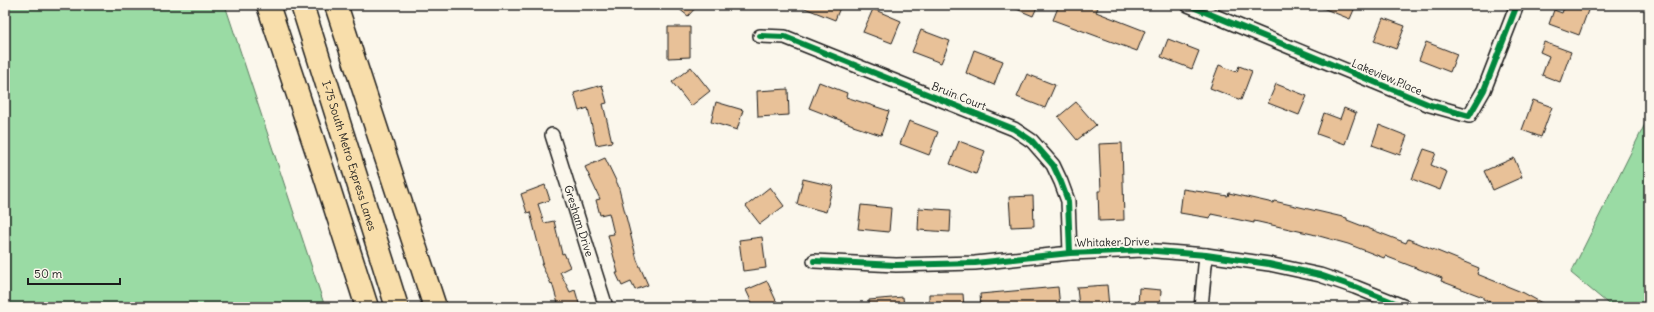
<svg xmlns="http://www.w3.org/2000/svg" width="1654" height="312" viewBox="0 0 1654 312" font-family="Delius,sans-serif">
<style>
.green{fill:#9adba4;stroke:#5b7c60}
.building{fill:#e8c198;stroke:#1c1c1c}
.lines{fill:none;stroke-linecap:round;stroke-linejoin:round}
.street-casing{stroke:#1c1c1c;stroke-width:16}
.highway-casing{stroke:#1c1c1c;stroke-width:25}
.street{stroke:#fbf7ec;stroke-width:13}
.highway{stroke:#f8deab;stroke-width:22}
.cycleway-casing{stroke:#fbf7ec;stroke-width:8}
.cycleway{stroke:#00873e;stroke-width:6}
.labels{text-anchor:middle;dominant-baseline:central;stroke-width:4;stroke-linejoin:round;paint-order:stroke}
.street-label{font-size:11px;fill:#1c1c1c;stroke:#fbf7ec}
</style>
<rect width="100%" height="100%" fill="#fbf7ec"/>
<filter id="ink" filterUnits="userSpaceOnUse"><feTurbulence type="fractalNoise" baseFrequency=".025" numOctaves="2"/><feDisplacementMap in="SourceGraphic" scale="8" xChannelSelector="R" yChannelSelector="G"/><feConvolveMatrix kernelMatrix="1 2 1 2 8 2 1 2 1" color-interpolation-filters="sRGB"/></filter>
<g filter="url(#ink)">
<path class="green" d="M5,5H225L325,307H5Z
M1649,116V307H1612L1571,273Z"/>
<path class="building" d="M674,5H698L688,16Z
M797,5H841L835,20Z
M1007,5H1038L1033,16Z
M1059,5H1090L1098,8L1096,12L1145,31L1137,51L1053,20Z
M1315,5H1356L1350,19Z
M1565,5H1590L1579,35L1549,24L1554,10L1562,13Z
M873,9L901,21L892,43L863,32Z
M1383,18L1405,26L1396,49L1374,41Z
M668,27H690V57L668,58Z
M921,30L950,41L941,63L912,52Z
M1168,39L1199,51L1192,69L1161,57Z
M1426,42L1457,54L1450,72L1419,60Z
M1544,42L1571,52L1560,82L1542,75L1549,56L1540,52Z
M974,50L1003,61L994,85L966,73Z
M1219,65L1237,72L1239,66L1252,71L1241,100L1210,88Z
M691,67L710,91L691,106L672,82Z
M1027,74L1055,85L1045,108L1017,97Z
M819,82L847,93L846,97L889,111L881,135L853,126V125L809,108Z
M1276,84L1307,96L1299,115L1268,103Z
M602,85L607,103L603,104L612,142L596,145L588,108L579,111L574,93Z
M788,89L789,115L758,117L757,91Z
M1533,100L1552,107L1541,137L1522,130Z
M716,102L743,110L737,130L711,122Z
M1076,102L1096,125L1077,140L1058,117Z
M1344,108L1356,113L1345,144L1317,134L1324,113L1340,119Z
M909,121L938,132L929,155L900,144Z
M1379,125L1407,136L1400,155L1372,145Z
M959,141L985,151L976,174L950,164Z
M1122,143L1124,220L1099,221L1098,191H1101L1099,144Z
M1424,149L1436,153L1431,165L1447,172L1440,190L1412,179Z
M605,158L618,185L637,260L648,285L635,290L631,282L622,286L616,273H618L608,235L614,234L609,213L600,215L596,200L600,199L585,167Z
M1514,158L1522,177L1493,190L1484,171Z
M803,179L833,186L826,212L797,204Z
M545,185L550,200L538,204L544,223L554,221L562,254L564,253L570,267L560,272L570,292L575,290L580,307H559L552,283L551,284L541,264L543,263L530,212L527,213L521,194Z
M770,187L784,206L760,224L746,206Z
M1183,189L1228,196L1229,193L1273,203L1274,201L1347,218V220L1406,243L1408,239L1479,268L1477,274L1524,293L1549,307H1501L1483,299V297L1441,281L1442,278L1385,256L1384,258L1348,244L1312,234L1254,221V223L1211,214L1210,218L1180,213Z
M1033,196L1034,226L1011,227L1009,197Z
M861,205L891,208L889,232L858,229Z
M919,208L951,210L950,232L918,230Z
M762,237L766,268L743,271L739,240Z
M767,281L779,307H754L746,290Z
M1107,285L1109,307H1079L1077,287Z
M1058,287L1060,307H981L980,294Z
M1139,288L1161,290L1160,307H1138Z
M929,294H963L964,307H929Z
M903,297L904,307H869V300Z"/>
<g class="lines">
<g class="street-casing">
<g id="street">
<path d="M1188,5L1430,105L1469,116L1484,90L1517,5"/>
<path d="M760,36L785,37L1014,129L1032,141L1053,165L1061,182L1068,201L1070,253"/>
<path id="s1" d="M552,135L606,307"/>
<path d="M814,261L896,265L975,263L1070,253L1144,250L1206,255L1269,264L1320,275L1355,287L1405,307"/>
<path d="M1201,307L1206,255"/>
</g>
</g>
<g class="highway-casing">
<g id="highway">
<path d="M268,5L324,173L367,307"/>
<path id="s2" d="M302,5L397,307"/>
<path d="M336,5L435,307"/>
</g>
</g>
<use href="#street" class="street"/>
<use href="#highway" class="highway"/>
<g class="cycleway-casing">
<path id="cycleway" d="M1188,5L1430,105L1469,116L1484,90L1517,5
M760,36L785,37L1014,129L1032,141L1053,165L1061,182L1068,201L1070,253
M814,261L896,265L975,263L1070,253L1144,250L1206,255L1269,264L1320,275L1355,287L1405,307"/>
</g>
<use href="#cycleway" class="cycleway"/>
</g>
</g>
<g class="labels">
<g class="street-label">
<text transform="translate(1387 77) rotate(23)">Lakeview Place</text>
<text transform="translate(959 96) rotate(22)">Bruin Court</text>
<text stroke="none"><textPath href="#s2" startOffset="158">I-75 South Metro Express Lanes</textPath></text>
<text stroke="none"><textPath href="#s1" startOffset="90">Gresham Drive</textPath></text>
<text transform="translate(1113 242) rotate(-1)">Whitaker Drive</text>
</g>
</g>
<rect width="1654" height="312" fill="none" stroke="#fbf7ec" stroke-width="20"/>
<rect x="10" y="10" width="1634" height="292" fill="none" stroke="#1c1c1c" stroke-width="1.5" filter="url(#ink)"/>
<path d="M28 278v6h92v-6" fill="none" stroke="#1c1c1c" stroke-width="2"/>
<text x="34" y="278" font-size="12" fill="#1c1c1c" stroke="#fbf7ec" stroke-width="3" paint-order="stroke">50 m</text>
</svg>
